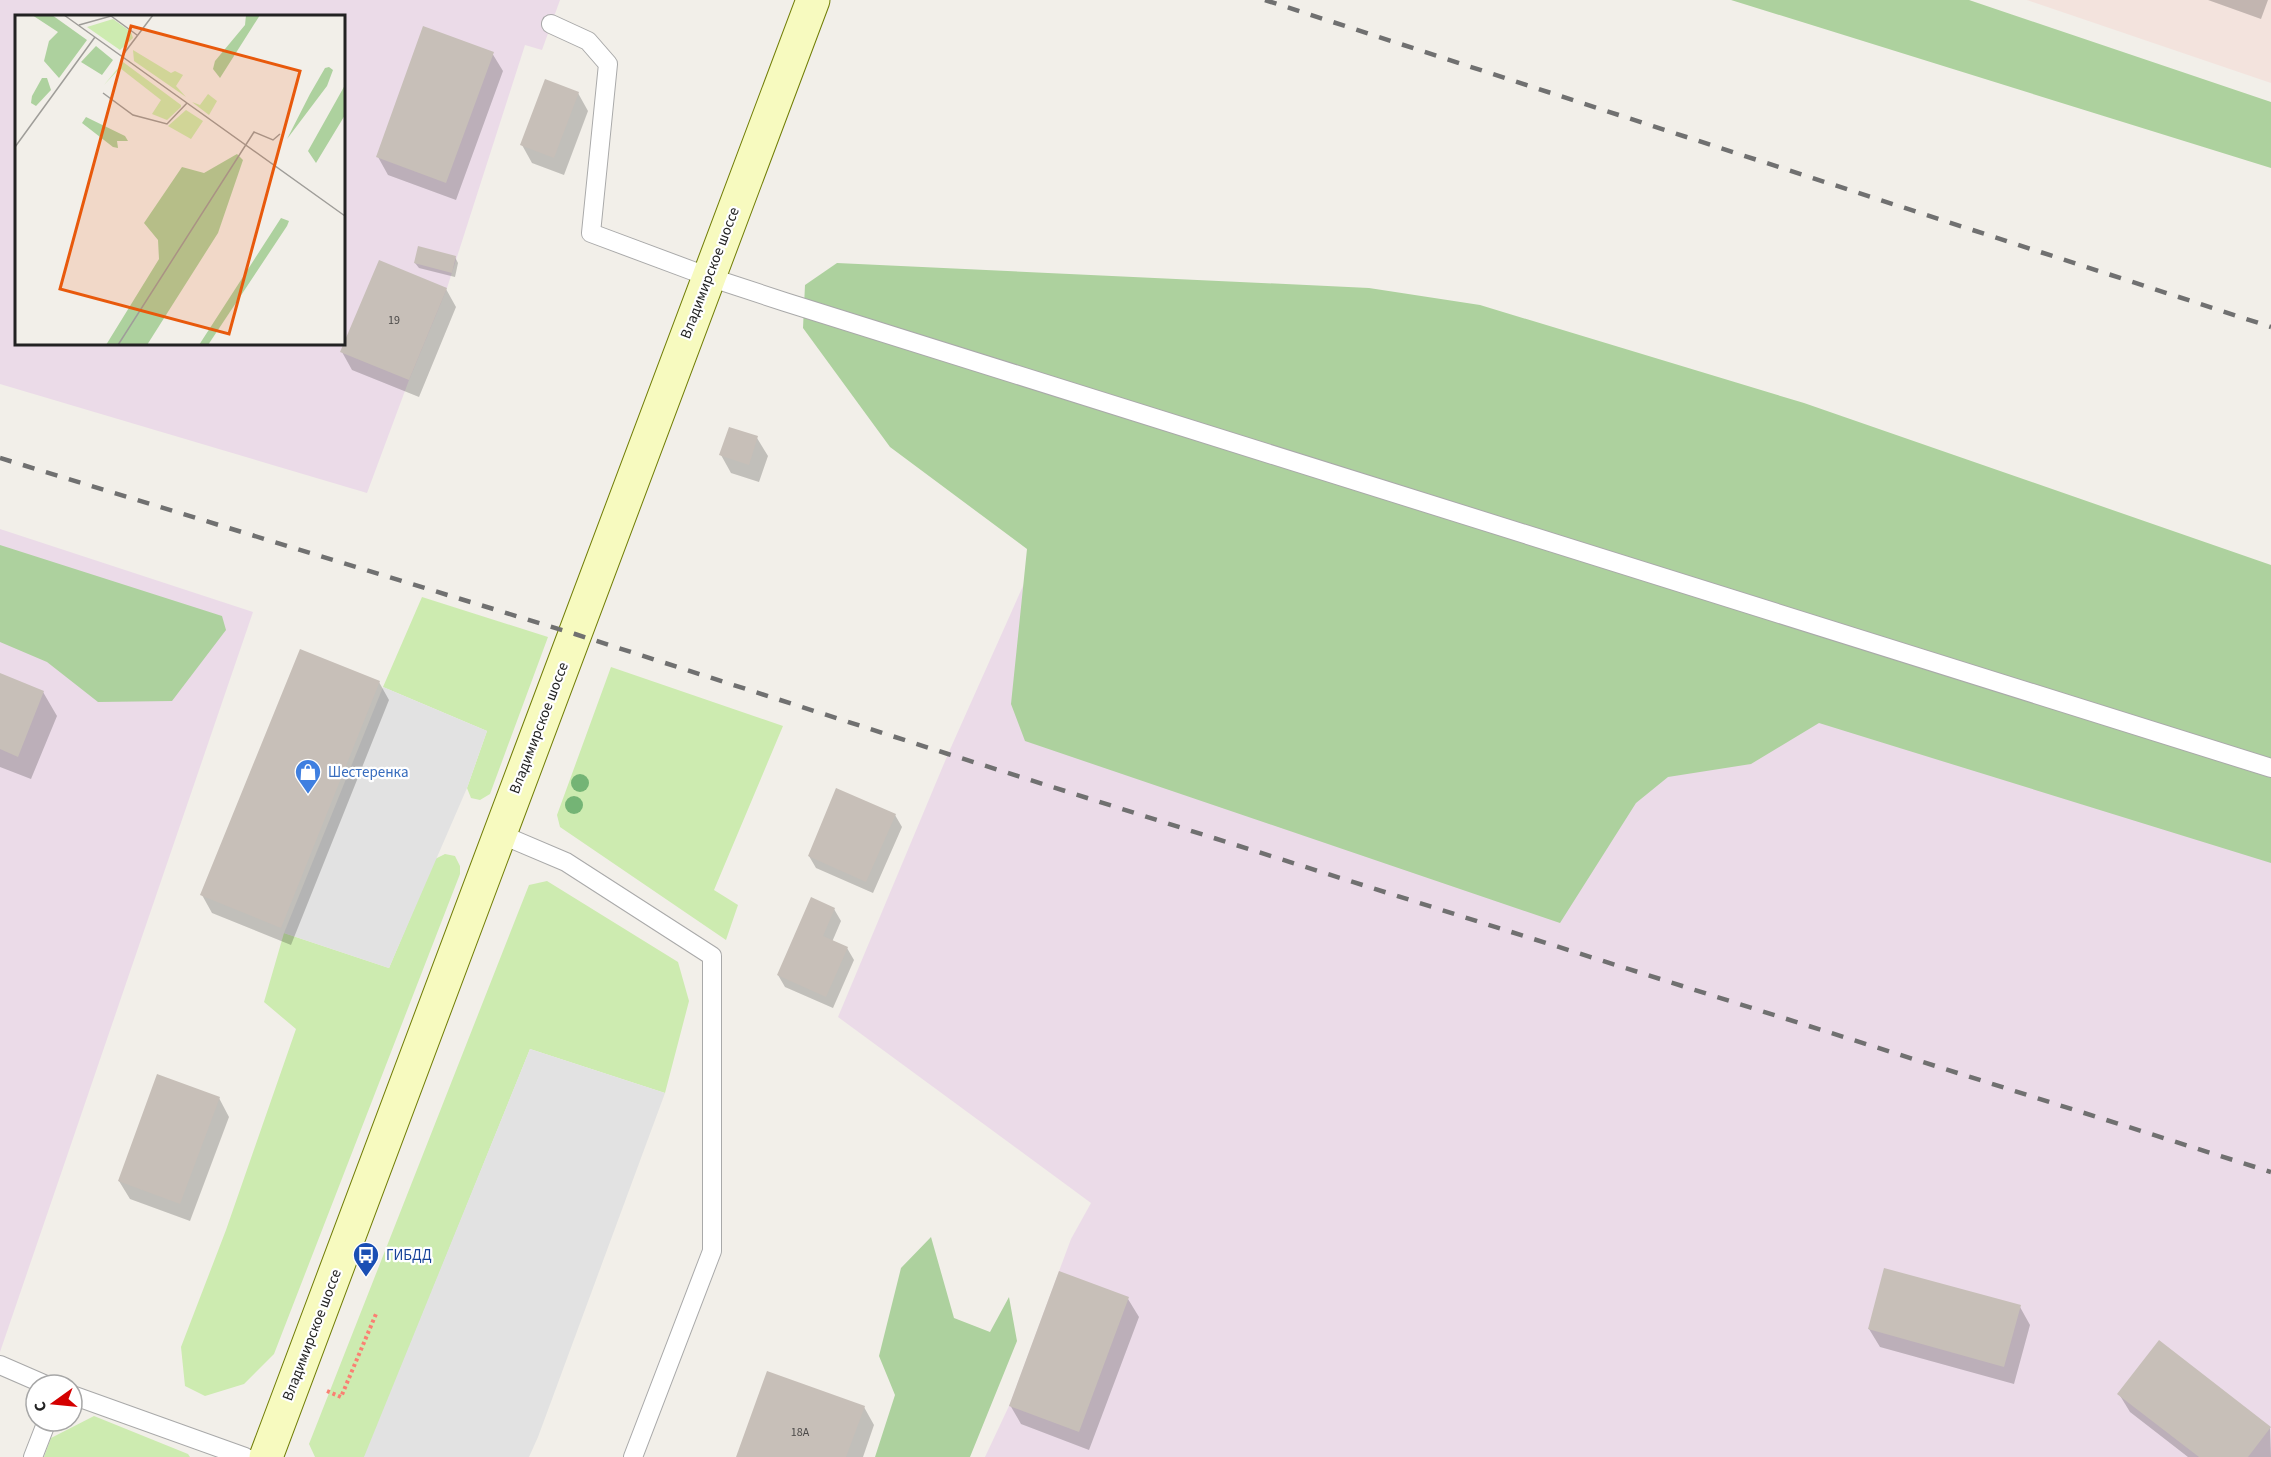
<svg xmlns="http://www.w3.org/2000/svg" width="2271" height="1457" viewBox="0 0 2271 1457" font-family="'Source Sans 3',sans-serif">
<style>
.industrial{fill:#ebdbe8;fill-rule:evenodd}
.military{fill:#f3e3dd}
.grass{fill:#cdebb0}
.forest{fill:#add19e}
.parking{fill:#e2e2e2}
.shadow{fill:#0003}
.building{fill:#c7bfb8}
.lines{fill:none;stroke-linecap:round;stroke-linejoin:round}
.service-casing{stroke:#a9a9a9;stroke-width:20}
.secondary-casing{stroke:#707d05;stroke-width:35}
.path{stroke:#fa8072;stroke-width:4;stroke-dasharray:3 3;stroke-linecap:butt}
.service{stroke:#fff;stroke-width:18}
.secondary{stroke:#f7fabf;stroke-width:33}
.rail{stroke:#707070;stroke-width:4.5;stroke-dasharray:12 12;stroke-linecap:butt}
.tree{fill:#74b475}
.labels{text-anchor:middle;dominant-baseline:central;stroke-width:4.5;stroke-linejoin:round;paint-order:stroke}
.number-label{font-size:12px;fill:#4b4948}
.street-label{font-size:15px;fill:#222;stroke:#fff}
.shop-label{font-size:15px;fill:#366cbe;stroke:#fff;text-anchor:start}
.transit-label{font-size:15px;fill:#164399;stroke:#fff;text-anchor:start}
.inset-road{fill:none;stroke:#9f9d99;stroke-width:1.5}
.view{fill:#e8590c;fill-opacity:0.15;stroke:#e8590c;stroke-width:3}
.inset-edge{fill:none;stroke:#222;stroke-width:3}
</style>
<rect width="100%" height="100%" fill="#f2efe9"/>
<path class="industrial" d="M0,0H560L542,50L525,45L447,288L409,380L367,493L0,384ZM16,16H344V344H16Z
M1085,447L2271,806V1457H985L1009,1406L1071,1239L1091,1203L838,1017L948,754Z
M0,529L253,612L0,1352Z"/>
<path class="military" d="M2027,0H2271V83Z"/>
<path class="grass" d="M422,597L548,637L490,794L480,800L471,798L467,788L487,731L383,687Z
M611,667L783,726L714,890L738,905L726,940L560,827L557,815Z
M445,854L455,856L460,866V874L274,1354L244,1384L205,1396L185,1386L181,1347L226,1230L296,1029L264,1002L284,933L389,968L435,859Z
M547,881L678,962L689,1001L665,1093L530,1049L365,1457H315L309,1444L529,885Z
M94,1416L188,1454L190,1457H44L51,1438Z"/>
<path class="forest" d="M1731,0H1969L2271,102V168Z
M837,263L1369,288L1480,305L1804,403L2271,565V863L1819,723L1751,764L1668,777L1636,803L1560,923L1025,741L1011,704L1027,549L890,447L803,328L805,285Z
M0,545L222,616L226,630L172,701L98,702L47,662L0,642Z
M931,1237L954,1318L990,1332L1009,1297L1017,1341L970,1457H875L895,1395L879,1356L901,1268Z"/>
<path class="parking" d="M383,687L487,731L467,788L389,968L284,933Z
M530,1049L665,1093L538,1437L529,1457H364Z"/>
<path class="shadow" d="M2208,0H2268L2261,19Z
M492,53L503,71L456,200L388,175L378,157Z
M578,93L588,111L564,175L532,163L522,145Z
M455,257L458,263L455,277L419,268L415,263Z
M446,289L456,307L419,397L352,370L342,352Z
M757,438L768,456L759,482L731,473L721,455Z
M0,675L43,692L57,716L31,779L0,767Z
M379,682L389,700L291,945L212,913L202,895Z
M895,815L902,827L873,893L816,868L809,856Z
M834,909L841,921L832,942L847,948L854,960L833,1008L785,987L778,975Z
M219,1098L229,1117L190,1221L130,1199L119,1181Z
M1060,1273L1128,1299L1139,1317L1089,1450L1021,1424L1010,1405Z
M2020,1307L2030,1325L2014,1384L1880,1347L1869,1329Z
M2119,1394L2270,1428L2271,1457H2188L2130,1412Z
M864,1407L874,1425L863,1457H738Z"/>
<path class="building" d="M423,26L494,52L446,183L376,157Z
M545,79L579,92L554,158L520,145Z
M418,246L456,256L452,273L414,263Z
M379,260L447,288L409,380L340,352Z
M729,427L758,436L749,465L719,455Z
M300,649L380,681L281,928L200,895Z
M0,673L44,691L18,757L0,749Z
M836,788L896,814L866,882L808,856Z
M811,897L835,908L823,936L848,947L826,997L777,975Z
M157,1074L220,1097L180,1204L118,1181Z
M1884,1268L2021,1305L2004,1367L1868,1329Z
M1059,1271L1129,1297L1079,1432L1009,1406Z
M2159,1340L2271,1427L2248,1457H2199L2117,1394Z
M767,1371L865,1406L846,1457H736Z"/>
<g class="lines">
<g class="service-casing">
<path id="service" d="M551,24L588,41L608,64L591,233L709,277L785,302L2271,768
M500,834L566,862L712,956V1251L633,1457
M0,1365L46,1385
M72,1395L245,1457
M33,1457L47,1421"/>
</g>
<g class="secondary-casing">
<path id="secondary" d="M266,1457L813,0"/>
</g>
<path class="path" d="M327,1391L341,1397L376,1314"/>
<use href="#service" class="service"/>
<use href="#secondary" class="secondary"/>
<path class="rail" d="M1265,0L2271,327
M0,458L575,634L948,754L2271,1172"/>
</g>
<g class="tree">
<circle cx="580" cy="783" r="9"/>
<circle cx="574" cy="805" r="9"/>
</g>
<defs>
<g id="shop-pin" transform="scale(1.35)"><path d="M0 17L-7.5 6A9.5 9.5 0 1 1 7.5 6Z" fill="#3f7fe0" stroke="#fff"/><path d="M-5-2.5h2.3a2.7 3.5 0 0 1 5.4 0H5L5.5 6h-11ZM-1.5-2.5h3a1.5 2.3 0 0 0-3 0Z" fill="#fff"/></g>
<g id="bus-pin" transform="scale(1.35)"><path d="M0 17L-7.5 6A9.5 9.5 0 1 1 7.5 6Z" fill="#1a4fb4" stroke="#fff"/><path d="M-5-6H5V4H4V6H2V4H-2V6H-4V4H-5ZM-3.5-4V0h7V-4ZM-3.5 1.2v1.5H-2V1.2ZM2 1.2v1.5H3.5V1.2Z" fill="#fff"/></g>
</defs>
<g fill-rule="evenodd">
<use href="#shop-pin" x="308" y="772"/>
<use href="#bus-pin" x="366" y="1255"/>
</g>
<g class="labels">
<g class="number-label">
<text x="394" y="320">19</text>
<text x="800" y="1432">18А</text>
</g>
<g class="street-label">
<text transform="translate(710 273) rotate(-69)">Владимирское шоссе</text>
<text transform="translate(539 728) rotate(-69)">Владимирское шоссе</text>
<text transform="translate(312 1335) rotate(-69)">Владимирское шоссе</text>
</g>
<g class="shop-label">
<text x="328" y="772">Шестеренка</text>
</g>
<g class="transit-label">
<text x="386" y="1255">ГИБДД</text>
</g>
</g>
<g transform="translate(15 15)">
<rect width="330" height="330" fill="#f2efe9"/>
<path d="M98,4L116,17L118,23L105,35L72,12ZM118,35L156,58L160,56L168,60L161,71L171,82L119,46ZM108,47L166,90V92L152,105L137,99L146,85L105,53L89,70ZM193,79L202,86L194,100L177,87L185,90ZM171,95L188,106L176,124L153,111Z" fill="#cdebb0"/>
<path d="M17,0H37L72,25L44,63L29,46L34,26L43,17ZM231,0H245L205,63L198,54L200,46L230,10ZM81,31L98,45L87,60L66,47ZM314,52L318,55L312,71L272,124L295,79L310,53ZM27,63H32L36,75L21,91L16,88L17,81ZM330,70V100L301,148L293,136ZM71,102L110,121L113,126H102L103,133L98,132L67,108ZM222,139L228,145L203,218L132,330H91L144,244L143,225L129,208L167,152L189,158ZM266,203L274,206L272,211L193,330H184Z" fill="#add19e"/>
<path class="inset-road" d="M49,0L330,201M64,10L96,1L122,20M107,41L138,0M88,78L118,100L152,109L172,88M0,132L80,22M103,330L239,117L258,125L265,119"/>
<path class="view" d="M116,11L285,56L214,319L45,274Z"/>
<rect width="330" height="330" class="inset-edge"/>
</g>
<g transform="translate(54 1403) rotate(255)"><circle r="28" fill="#ffffff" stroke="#a7a7a7" stroke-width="1.5"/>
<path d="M0-4.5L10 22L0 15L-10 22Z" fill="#d40000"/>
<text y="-9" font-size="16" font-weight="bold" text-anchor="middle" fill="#222222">С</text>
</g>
</svg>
